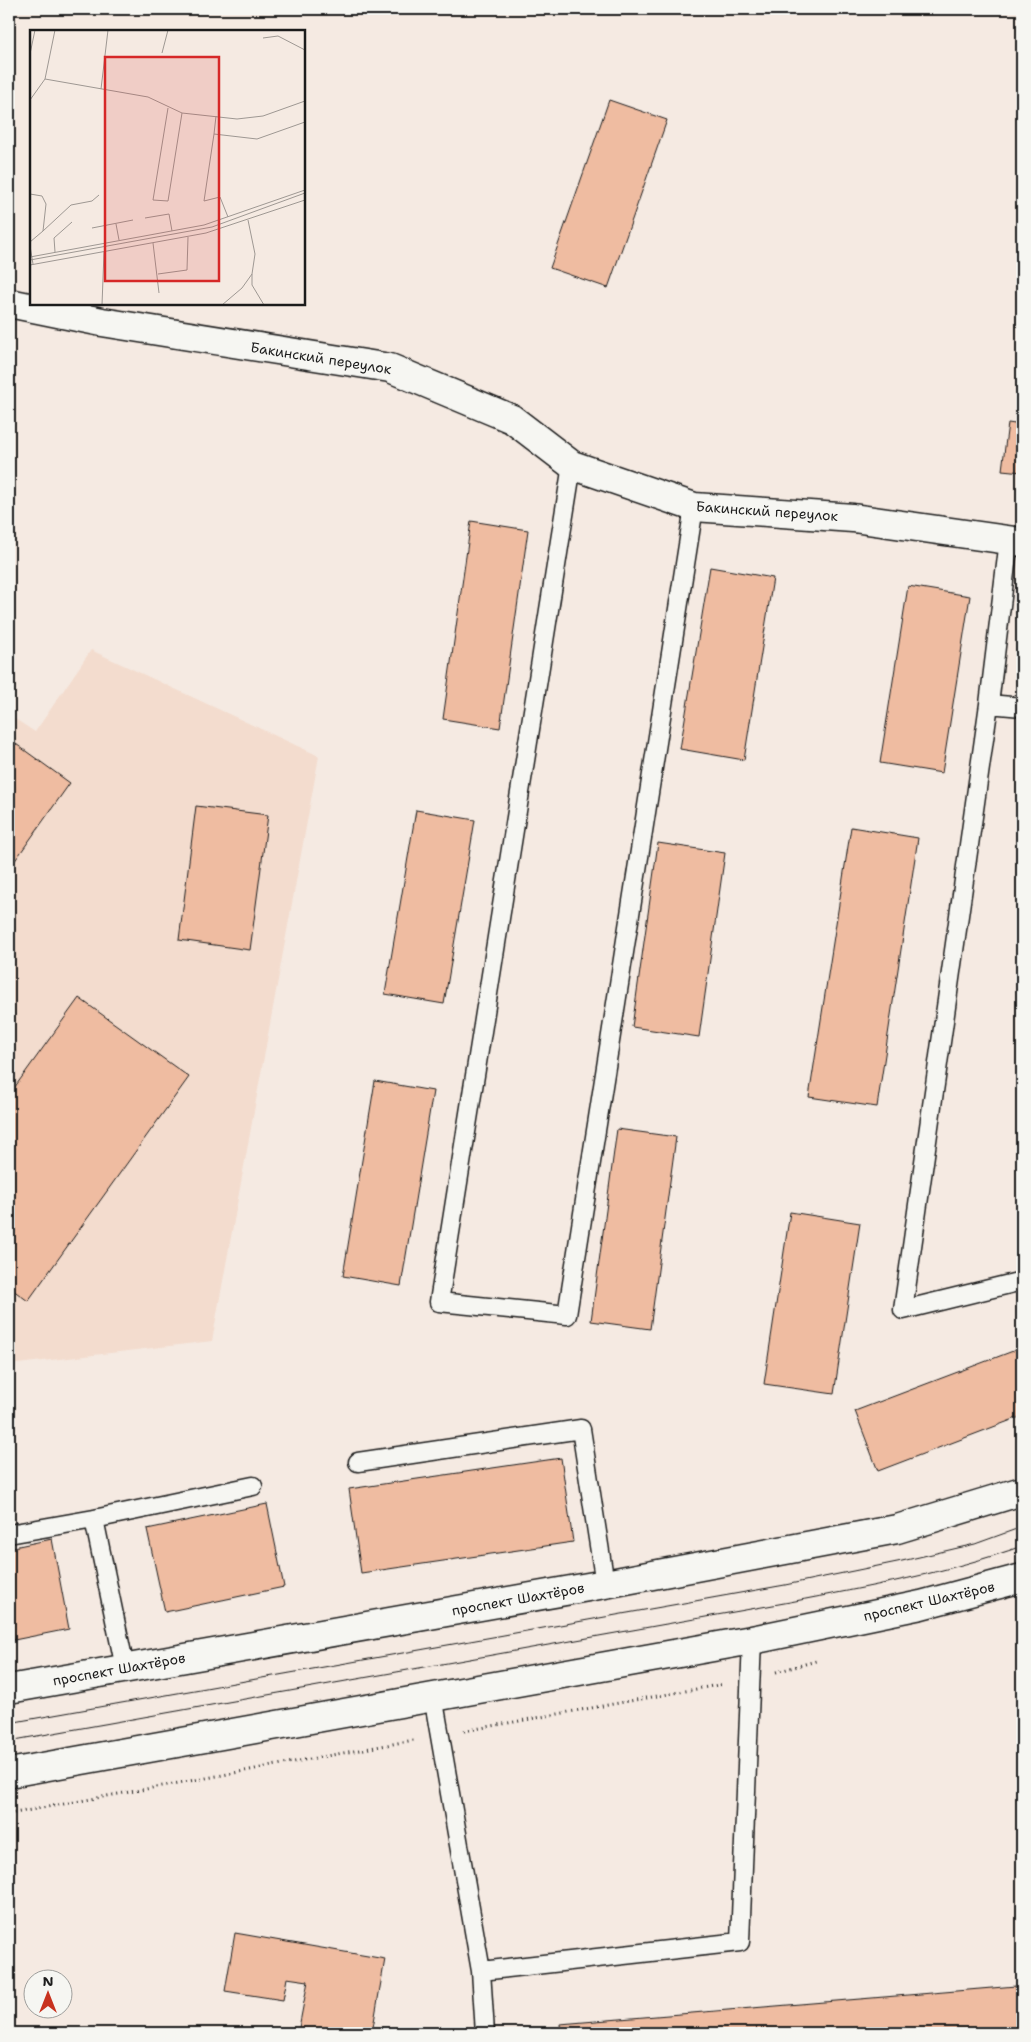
<svg xmlns="http://www.w3.org/2000/svg" width="1031" height="2042" viewBox="0 0 1031 2042" font-family="'Shantell Sans',sans-serif">
<style>
.built{fill:#f3dcce}
.building{fill:#efbca1;stroke:#1c1c1c}
.lines{fill:none;stroke-linecap:round;stroke-linejoin:round}
.service-casing{stroke:#1c1c1c;stroke-width:21}
.tertiary-casing{stroke:#1c1c1c;stroke-width:31}
.primary-casing{stroke:#1c1c1c;stroke-width:31}
.path{stroke:#1c1c1c;stroke-width:3;stroke-dasharray:1 4;stroke-linecap:butt}
.service{stroke:#f6f6f2;stroke-width:18}
.tertiary{stroke:#f6f6f2;stroke-width:28}
.primary{stroke:#f6f6f2;stroke-width:28}
.tram{stroke:#1c1c1c;stroke-width:1}
.labels{text-anchor:middle;dominant-baseline:central;stroke-width:4.5;stroke-linejoin:round;paint-order:stroke}
.street-label{font-size:14px;fill:#1c1c1c;stroke:#f6f6f2}
.inset-road{fill:none;stroke:#9e9893;stroke-width:1}
.view{fill:#d62828;fill-opacity:0.15;stroke:#d62828;stroke-width:2.5}
.inset-edge{fill:none;stroke:#1c1c1c;stroke-width:2.5}
</style>
<rect width="100%" height="100%" fill="#f5eae2"/>
<filter id="ink" filterUnits="userSpaceOnUse"><feTurbulence type="fractalNoise" baseFrequency=".02" numOctaves="2"/><feDisplacementMap in="SourceGraphic" scale="10" xChannelSelector="R" yChannelSelector="G"/><feConvolveMatrix kernelMatrix="1 2 1 2 8 2 1 2 1" color-interpolation-filters="sRGB"/></filter>
<g filter="url(#ink)">
<path class="built" d="M91,650L319,756L212,1341L9,1365V715L35,732Z"/>
<path class="building" d="M609,100L667,120L608,288L550,268Z
M1008,423L1022,425V472L1002,470Z
M471,521L528,530L500,728L443,719Z
M710,567L773,578L744,760L680,749Z
M908,586L970,596L942,773L880,763Z
M9,739L70,783L9,869Z
M196,806L268,815L250,950L179,940Z
M416,810L475,820L444,1004L385,994Z
M851,827L918,838L877,1107L809,1097Z
M658,843L725,853L699,1037L632,1027Z
M79,998L189,1077L28,1301L9,1287V1095Z
M375,1081L433,1091L401,1286L343,1276Z
M617,1129L676,1137L650,1329L591,1321Z
M790,1212L860,1223L834,1394L764,1384Z
M1021,1348L1022,1416L878,1471L855,1411Z
M561,1458L573,1542L361,1573L349,1489Z
M267,1504L284,1587L165,1612L147,1529Z
M52,1539L69,1629L9,1641V1548Z
M235,1933L385,1959L372,2033H298L308,1981L287,1978L283,2000L225,1991Z
M1016,1986L1021,2033H561L560,2024Z"/>
<g class="lines">
<g class="service-casing">
<path id="service" d="M572,465L439,1302L567,1315L694,507
M1009,540L989,704L1022,707
M989,704L903,1310L1022,1281
M358,1462L581,1429L605,1584
M94,1519L125,1668
M9,1534L94,1519L253,1486
M433,1696L481,1971L485,2033
M481,1971L740,1942L752,1640"/>
</g>
<g class="tertiary-casing">
<path id="tertiary" d="M9,303L102,322L390,368L512,419L572,465L694,507L853,518L1022,542"/>
</g>
<g class="primary-casing">
<path id="primary" d="M9,1689L605,1584L897,1529L1022,1491
M9,1773L752,1640L921,1605L1022,1578"/>
</g>
<path class="path" d="M776,1672L816,1661
M464,1731L724,1684
M9,1814L414,1740"/>
<use href="#service" class="service"/>
<use href="#tertiary" class="tertiary"/>
<use href="#primary" class="primary"/>
<path class="tram" d="M9,1723L785,1585L902,1561L975,1544L1022,1527
M9,1741L790,1602C868,1587 947,1573 1022,1546"/>
</g>
</g>
<g class="labels">
<g class="street-label">
<text transform="translate(321 358) rotate(9)">Бакинский переулок</text>
<text transform="translate(767 511) rotate(4)">Бакинский переулок</text>
<text transform="translate(518 1599) rotate(-10)">проспект Шахтёров</text>
<text transform="translate(929 1601) rotate(-13)">проспект Шахтёров</text>
<text transform="translate(119 1669) rotate(-10)">проспект Шахтёров</text>
</g>
</g>
<g transform="translate(30 30)">
<rect width="275" height="275" fill="#f5eae2"/>
<path class="inset-road" d="M233,8L248,6L275,20M132,23L138,0M0,24L5,0M15,49L118,67L152,83L207,89L233,86L275,71M71,59L78,0M0,70L15,49L25,0M138,78L123,170L138,171L152,83M186,86L184,104L227,109L275,92M184,104L174,171L190,167L198,187M0,164L12,166L16,174L13,201L0,212M115,188L139,184L142,201M86,194L89,210M62,198L103,190M13,201L41,175L62,171L69,165M123,213L129,263M0,216L3,234M25,222L24,208L42,192M0,227L174,195L275,160M0,230L182,197L275,163M0,235L176,203L275,170M128,244L157,240L158,207M222,244V255L234,275M72,275L74,222M192,275L212,258L222,244L225,224L218,190"/>
<path class="view" d="M75,27H189V251H75Z"/>
<rect width="275" height="275" class="inset-edge"/>
</g>
<rect width="1031" height="2042" fill="none" stroke="#f6f6f2" stroke-width="30"/>
<rect x="15" y="15" width="1001" height="2012" fill="none" stroke="#1c1c1c" stroke-width="2" filter="url(#ink)"/>
<g transform="translate(48 1994)"><circle r="24" fill="#f6f6f2" stroke="#9f9f9c"/>
<path d="M0-4L9 19L0 12L-9 19Z" fill="#c8321e"/>
<text y="-8" font-size="14" font-weight="bold" text-anchor="middle" fill="#1c1c1c">N</text>
</g>
</svg>
